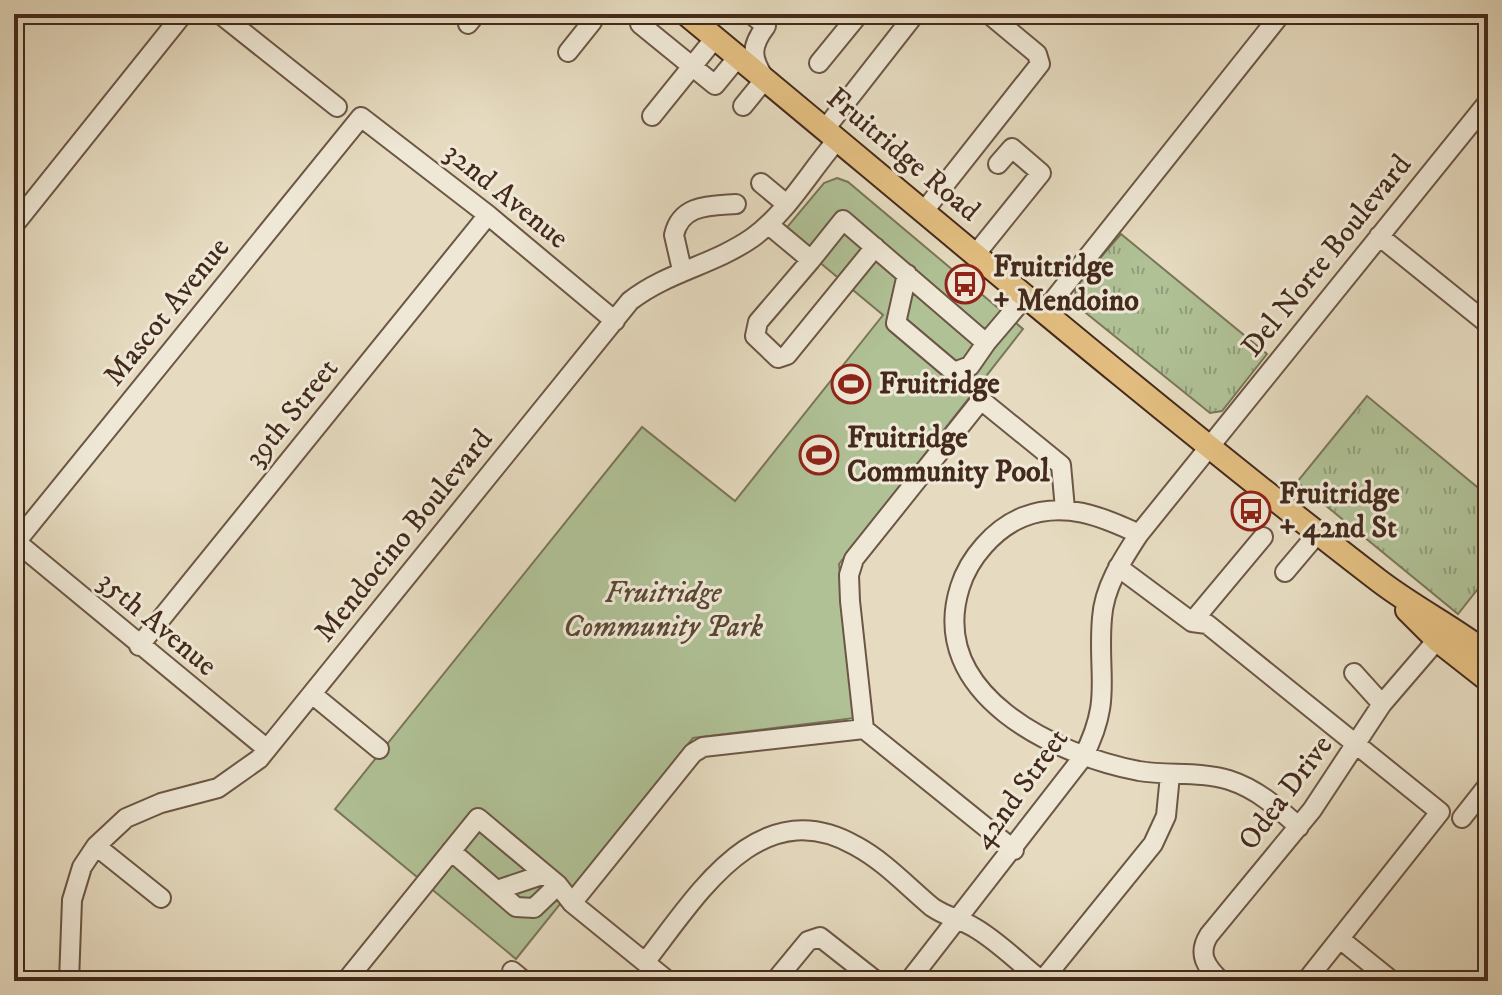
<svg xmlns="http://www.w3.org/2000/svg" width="1502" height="995" viewBox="0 0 1502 995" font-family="'IM FELL DW Pica',serif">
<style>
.grass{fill:url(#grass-tufts);stroke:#7a7659;stroke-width:2}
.park{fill:#b0c196;stroke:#7a7659;stroke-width:2}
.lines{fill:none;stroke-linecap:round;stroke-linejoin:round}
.minor-casing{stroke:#6c5645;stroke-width:22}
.major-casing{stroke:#442a1c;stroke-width:26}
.minor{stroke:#efe8d6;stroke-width:18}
.major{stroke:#e3be80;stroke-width:22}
.labels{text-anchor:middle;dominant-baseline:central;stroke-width:6;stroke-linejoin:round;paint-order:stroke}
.street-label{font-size:30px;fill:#442a1c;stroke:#efe8d6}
.poi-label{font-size:30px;font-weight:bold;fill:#442a1c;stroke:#efe8d6;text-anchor:start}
.park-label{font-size:30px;font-style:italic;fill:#5a4834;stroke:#efe8d6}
</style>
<defs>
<pattern id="grass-tufts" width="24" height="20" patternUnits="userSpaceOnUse" patternTransform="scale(2)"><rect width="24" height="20" fill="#b0c196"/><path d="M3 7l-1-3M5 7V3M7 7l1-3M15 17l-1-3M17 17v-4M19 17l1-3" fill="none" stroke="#919d7a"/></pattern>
</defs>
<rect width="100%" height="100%" fill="#e6dbc0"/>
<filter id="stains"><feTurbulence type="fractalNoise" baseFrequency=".0025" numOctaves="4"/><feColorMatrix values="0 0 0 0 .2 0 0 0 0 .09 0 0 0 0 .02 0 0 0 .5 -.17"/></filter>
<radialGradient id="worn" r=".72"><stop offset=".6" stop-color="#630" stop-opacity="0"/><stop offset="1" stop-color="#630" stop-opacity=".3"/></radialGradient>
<path class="grass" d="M1121,234L1267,354L1222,411L1210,413L1076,305L1075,287Z
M1367,396L1488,496V576L1458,614L1297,482Z"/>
<path class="park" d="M837,178L848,182L1023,329L839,564L855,718L693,738L516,959L335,809L642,427L735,501L883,315L783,232L824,183Z"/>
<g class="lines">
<g class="minor-casing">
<path id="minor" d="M220,14L337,107
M647,14L640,24L715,85L738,57
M468,24L476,14
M568,52L592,22
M819,63L859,14
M743,106L765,79C751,58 750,47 766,26L751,14
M652,116L715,38
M825,129L915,14
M761,183L785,203
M924,211L1040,64L1037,54L989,14
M14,225L183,14
M769,225L811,260L843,220L986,343L1025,297
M1379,236L1488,324
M975,255L1041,173L1012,148L998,164
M811,260L758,322L755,336L778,358L787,355L875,247
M682,270L674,235C681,204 710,206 736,204
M907,274L896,323L954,372L970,366L986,343
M1043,313L1281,14
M1139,534C1101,516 1064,501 1023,517C994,529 969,558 960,587C926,694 1055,755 1139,771C1169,776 1199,771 1229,780C1257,789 1277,807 1299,827
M14,540L267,749
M16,542L361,117L488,215L615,321
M1118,567L1192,622L1263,537
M1285,572L1318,533
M1192,622L1207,624L1440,812L1306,981
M139,646L488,215
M1354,673L1382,704
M312,694L379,749
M1462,818L1488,785
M96,846L161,898
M1014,850L864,729L850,601L849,575L854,559L981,400L1061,465L1065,509
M451,851L516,907L534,908L558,885
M497,890L545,874
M572,903L693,753L703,747L864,729
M1340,939L1392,981
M646,961C697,896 759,790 856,846C884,861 907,886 932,907C946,917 961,919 975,928C999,942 1020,964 1042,981
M512,971L524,981
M69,981L72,900L82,867L96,846L126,818L161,803L218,788L259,759L630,301C667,272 713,265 752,238C786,214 810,171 838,139
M346,981L478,818L558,885L572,903L668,981
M775,981L808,941L820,937L876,981
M909,981L1083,757C1113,699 1097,677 1102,618C1104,587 1122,560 1139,534L1488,102
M1042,981L1153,844L1166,816L1170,775
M1221,981C1206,967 1197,954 1209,935L1312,810L1382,704L1437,640"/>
</g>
<g class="major-casing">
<path id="major" d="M686,14C916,204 1142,398 1378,580C1413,607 1453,627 1488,654
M1407,610L1437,640L1488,680"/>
</g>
<use href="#minor" class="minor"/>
<use href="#major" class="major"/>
</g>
<defs>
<g id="bus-ring" transform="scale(2)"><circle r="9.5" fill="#efe8d6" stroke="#8f2418" stroke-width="1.5"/><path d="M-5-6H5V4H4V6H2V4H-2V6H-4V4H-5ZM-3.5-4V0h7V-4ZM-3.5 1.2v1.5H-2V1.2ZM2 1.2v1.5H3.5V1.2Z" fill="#8f2418"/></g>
<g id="stadium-ring" transform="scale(2)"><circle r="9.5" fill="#efe8d6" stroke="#8f2418" stroke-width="1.5"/><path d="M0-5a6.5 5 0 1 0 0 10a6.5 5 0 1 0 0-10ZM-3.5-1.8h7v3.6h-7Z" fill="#8f2418"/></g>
</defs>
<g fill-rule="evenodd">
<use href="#bus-ring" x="965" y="284"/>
<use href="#stadium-ring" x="851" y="384"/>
<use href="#stadium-ring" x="819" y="455"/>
<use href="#bus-ring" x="1251" y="511"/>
</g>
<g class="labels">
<g class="street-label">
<text transform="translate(903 155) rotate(40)">Fruitridge Road</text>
<text transform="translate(506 196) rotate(39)">32nd Avenue</text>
<text transform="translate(1327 256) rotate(-51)">Del Norte Boulevard</text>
<text transform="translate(167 312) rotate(-51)">Mascot Avenue</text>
<text transform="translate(292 413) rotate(-51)">39th Street</text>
<text transform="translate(404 536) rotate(-51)">Mendocino Boulevard</text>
<text transform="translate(157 624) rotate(40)">35th Avenue</text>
<text transform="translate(1021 789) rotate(-54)">42nd Street</text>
<text transform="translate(1286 793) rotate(-53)">Odea Drive</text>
</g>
<g class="poi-label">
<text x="993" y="267">Fruitridge<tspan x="993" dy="34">+ Mendoino</tspan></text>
<text x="879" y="384">Fruitridge</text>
<text x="847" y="438">Fruitridge<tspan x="847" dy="34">Community Pool</tspan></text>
<text x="1279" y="494">Fruitridge<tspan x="1279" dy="34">+ 42nd St</tspan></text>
</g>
<g class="park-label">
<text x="663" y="593">Fruitridge<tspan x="663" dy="34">Community Park</tspan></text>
</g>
</g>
<rect width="1502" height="995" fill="none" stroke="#e6dbc0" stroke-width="48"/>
<rect x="16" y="16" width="1470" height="963" fill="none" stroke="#442a1c" stroke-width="4"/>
<rect x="24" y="24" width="1454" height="947" fill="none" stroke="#442a1c" stroke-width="2"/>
<rect width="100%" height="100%" filter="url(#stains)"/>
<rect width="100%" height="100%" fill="url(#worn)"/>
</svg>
